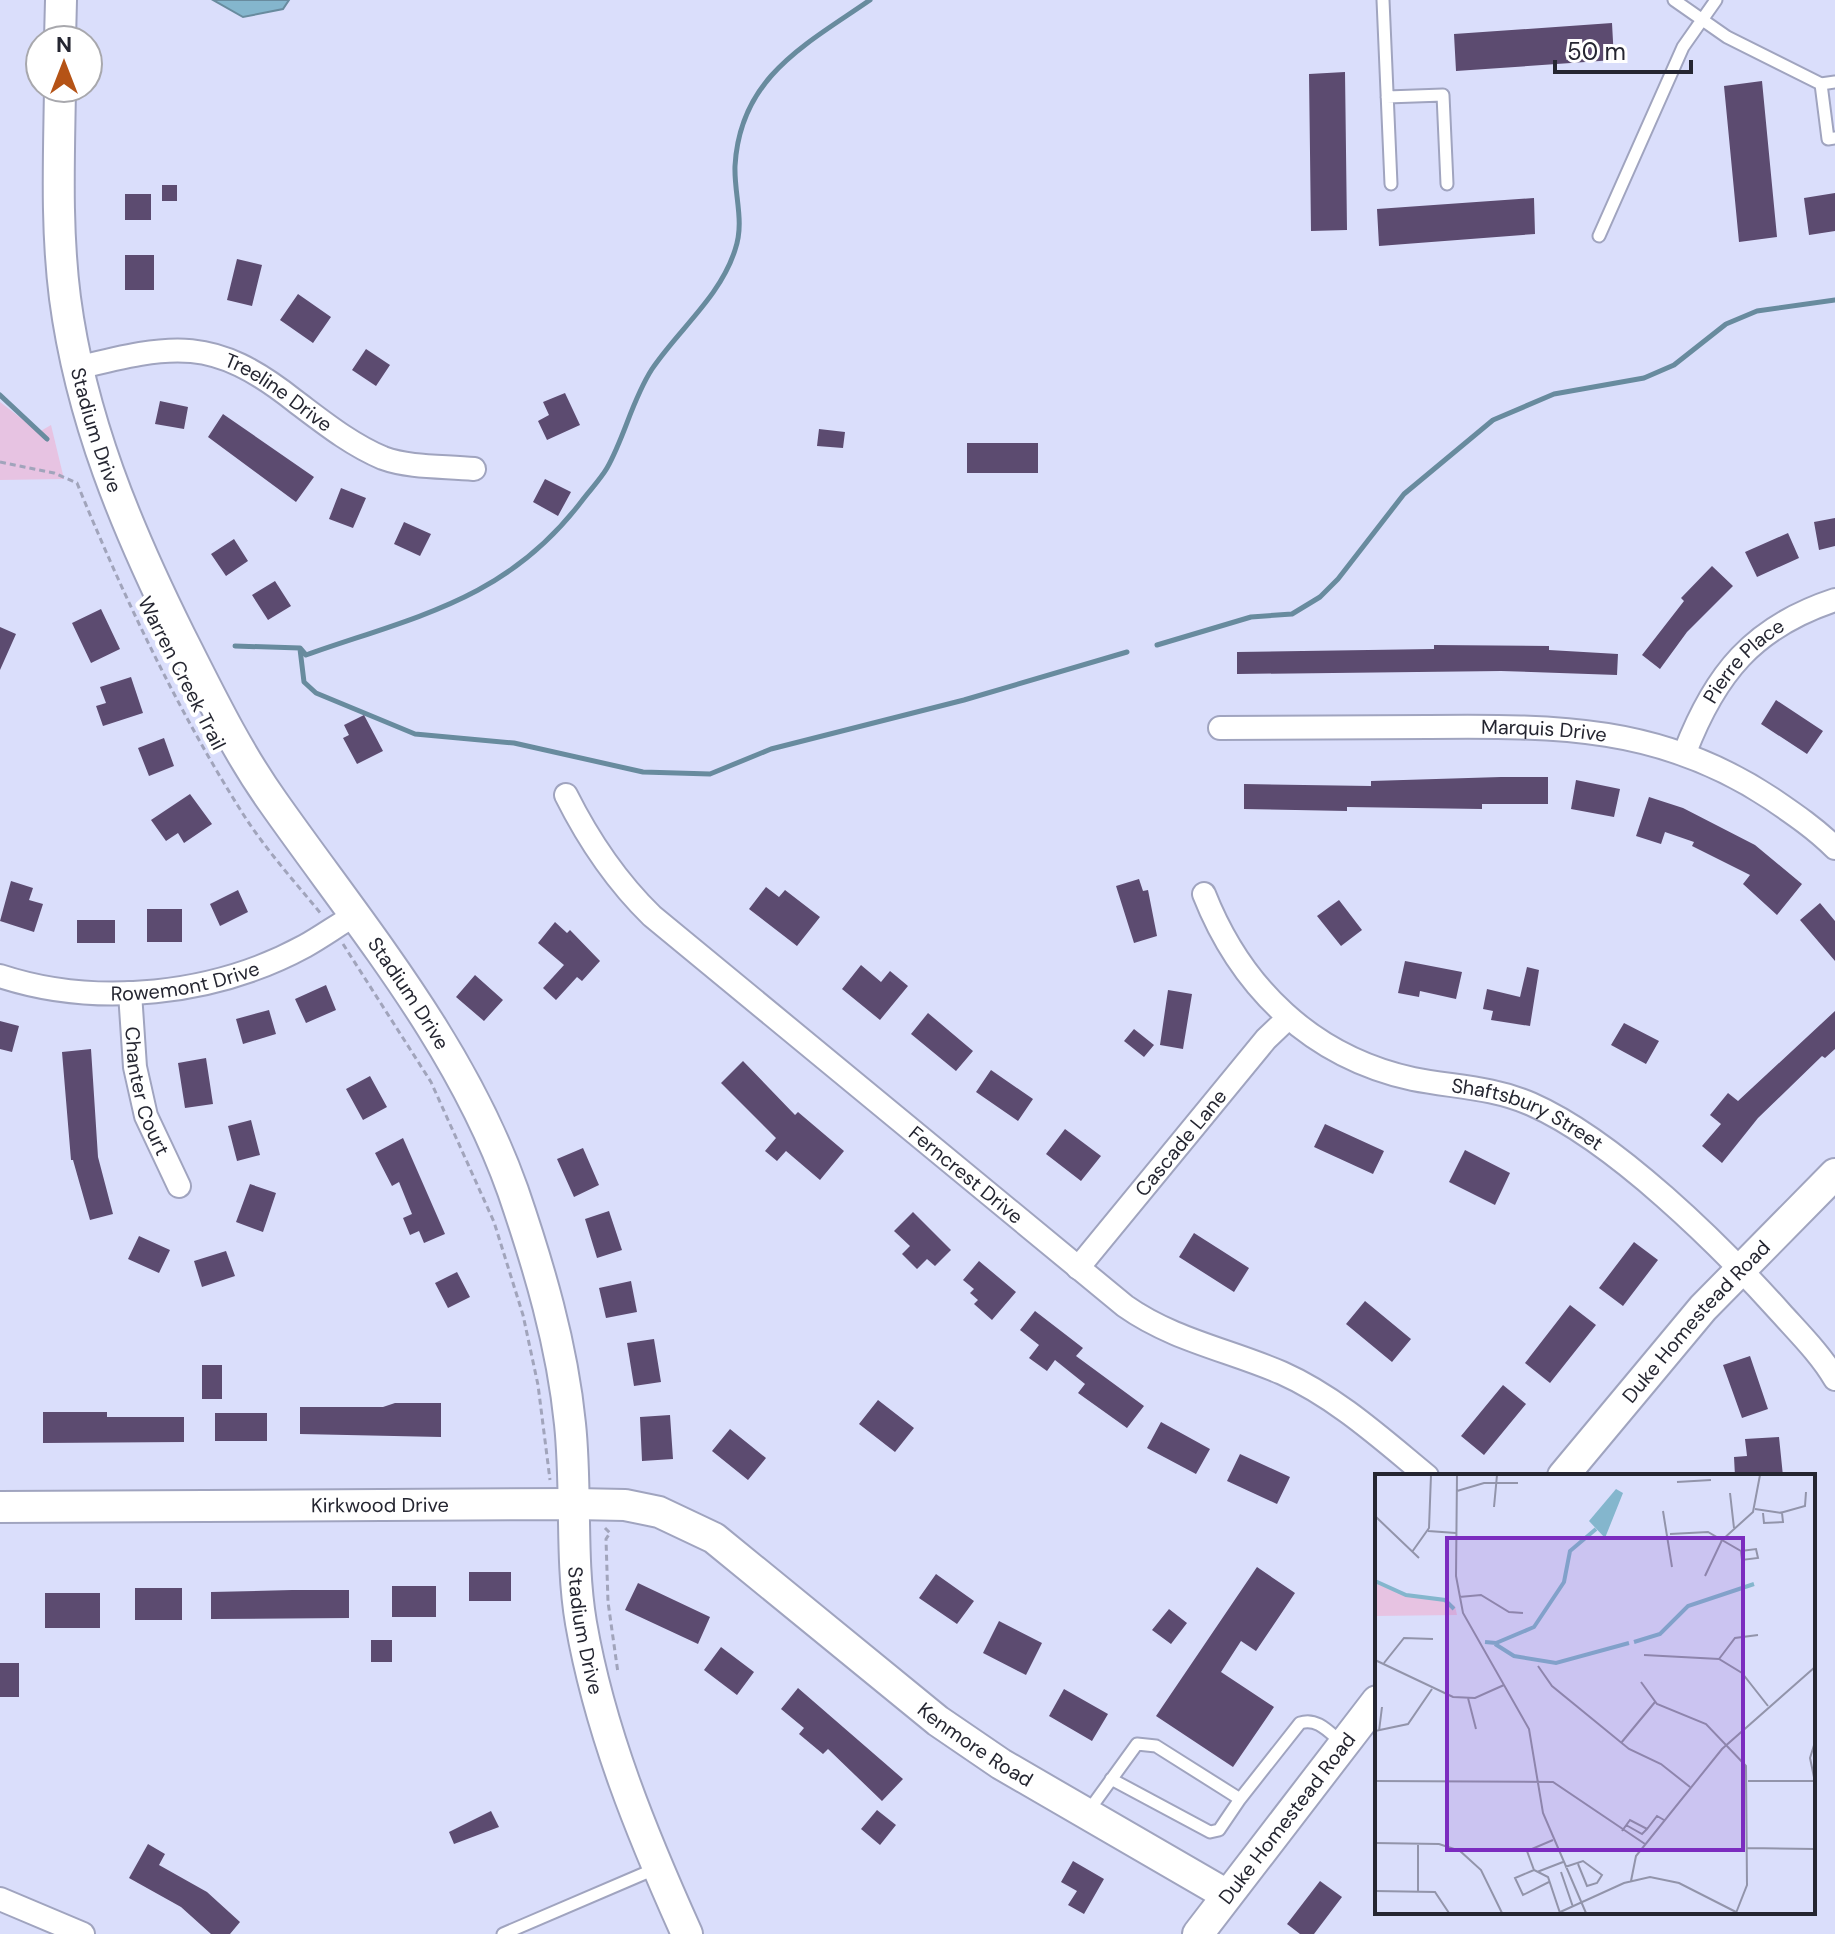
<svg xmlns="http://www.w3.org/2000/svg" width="1835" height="1934" viewBox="0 0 1835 1934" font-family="'DM Sans',sans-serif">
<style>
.green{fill:#e7c3e2}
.water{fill:#84b6cd;stroke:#688b9e;stroke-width:2}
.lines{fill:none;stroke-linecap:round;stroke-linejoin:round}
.stream{stroke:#688b9e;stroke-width:5}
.building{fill:#5c4b70}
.lane-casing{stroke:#a0a4bf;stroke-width:15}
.street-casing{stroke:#a0a4bf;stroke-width:26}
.secondary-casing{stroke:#a0a4bf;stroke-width:34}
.path{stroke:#a1a4bb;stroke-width:3;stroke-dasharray:6 4;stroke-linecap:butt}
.lane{stroke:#fff;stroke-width:11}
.street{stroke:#fff;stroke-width:22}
.secondary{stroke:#fff;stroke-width:30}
.labels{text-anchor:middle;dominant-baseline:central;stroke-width:8;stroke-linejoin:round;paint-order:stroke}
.street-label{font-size:20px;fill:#252631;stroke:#fff}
.inset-river{fill:none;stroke:#84b6cd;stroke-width:4}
.inset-road{fill:none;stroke:#9294aa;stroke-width:2}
.view{fill:#7b2cbf;fill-opacity:0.15;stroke:#7b2cbf;stroke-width:4}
.inset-edge{fill:none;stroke:#252631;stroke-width:4}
</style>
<rect width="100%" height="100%" fill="#dadefb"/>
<path class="green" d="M0,402L39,432L51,425L64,479L0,480Z"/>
<path class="water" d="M213,0H289L283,9L243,17Z"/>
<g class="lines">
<path class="stream" d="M0,395L47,439
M1157,645L1251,617L1292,614L1320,597L1338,579L1404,494L1493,420L1554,394L1644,378L1674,365L1726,324L1757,311L1835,300
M235,646L300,648L306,655C417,616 506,600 581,502C589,491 600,480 607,468C625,436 632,400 652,369C679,329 720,297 735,250C745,222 734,195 735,166C740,77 805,45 870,0
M300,649L304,682L316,693L415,734L514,743L643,772L710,774L771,749L964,700L1127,652"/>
</g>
<path class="building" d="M1612,23L1614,60L1456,71L1454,34Z
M1345,72L1347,230L1311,231L1309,74Z
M1762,81L1777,237L1739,242L1724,86Z
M162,185H177V201H162Z
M1835,193V231L1809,235L1804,198Z
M125,194H151V220H125Z
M1534,198L1535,234L1379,246L1377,209Z
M125,255H154V290H125Z
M237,259L262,265L252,306L227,300Z
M298,294L331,317L313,343L280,320Z
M366,349L390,365L376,386L352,370Z
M565,393L580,425L547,440L538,421L549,415L543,402Z
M160,401L188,407L184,429L155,424Z
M223,414L314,477L296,502L208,437Z
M819,429L845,432L843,448L817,446Z
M967,443H1038V473H967Z
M545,479L571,492L558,516L533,502Z
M341,488L366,498L353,528L329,519Z
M1835,518V546L1819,550L1814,522Z
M404,522L431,534L420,556L394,544Z
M1788,533L1799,558L1757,577L1745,552Z
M234,539L248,561L226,576L211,554Z
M1712,566L1733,586L1687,632L1660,669L1642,655L1684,601L1681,598Z
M275,581L291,606L268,620L252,595Z
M101,609L120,649L91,663L72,623Z
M0,627L16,634L0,670Z
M1434,645L1549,646V650L1618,654L1617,675L1501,671L1237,674V652L1434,649Z
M131,677L143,713L103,726L96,706L106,703L100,687Z
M1776,700L1823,731L1807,754L1761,724Z
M364,715L383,751L357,764L343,738L349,735L344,725Z
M164,738L174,766L149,776L138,748Z
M1501,777H1548V804H1482V809L1347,807V811L1244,809V784L1371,786V781Z
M1576,780L1620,789L1614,817L1571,809Z
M190,794L212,824L184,843L178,833L166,841L151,820Z
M1649,797L1683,808L1755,845L1802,884L1777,915L1743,884L1750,875L1692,846L1694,842L1665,832L1661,844L1636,836Z
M1139,879L1143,891L1148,890L1157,936L1134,943L1116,886Z
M11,881L33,888L29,900L43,904L34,932L0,921Z
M766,887L779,897L785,890L820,917L797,946L749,909Z
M238,890L248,912L220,926L210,904Z
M1339,900L1362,930L1341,946L1317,916Z
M1820,903L1835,921V961L1800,920Z
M147,909H182V942H147Z
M77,920H115V943H77Z
M555,922L567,933L570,930L600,961L582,981L577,977L556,1000L543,988L564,965L538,943Z
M1405,961L1462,972L1456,999L1420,991L1419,997L1398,993Z
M861,965L881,982L890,971L908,986L880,1020L842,989Z
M1527,967L1539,970L1530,1026L1491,1020L1493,1011L1483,1009L1487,989L1520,997Z
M475,975L503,1000L484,1021L456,997Z
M326,985L336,1010L306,1023L295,999Z
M1168,990L1192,994L1183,1049L1160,1045Z
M269,1010L276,1034L243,1044L236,1019Z
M1835,1011V1049L1825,1058L1822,1056L1758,1118L1722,1163L1702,1146L1721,1124L1710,1115L1728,1093L1738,1101Z
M928,1013L973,1051L956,1071L911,1034Z
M0,1021L19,1026L12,1052L0,1049Z
M1624,1023L1659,1041L1646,1064L1611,1045Z
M1134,1029L1154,1045L1144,1057L1124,1041Z
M91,1049L98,1157L113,1214L90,1220L73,1160H71L62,1052Z
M206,1058L213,1104L185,1108L178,1063Z
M743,1061L795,1115L798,1112L844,1151L820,1180L786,1151L777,1161L765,1151L776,1138L721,1083Z
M991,1070L1033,1099L1018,1121L976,1092Z
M370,1076L387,1107L363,1120L346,1089Z
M251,1120L260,1155L237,1161L228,1126Z
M1325,1124L1384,1151L1373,1174L1314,1147Z
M1065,1129L1101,1156L1081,1181L1046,1154Z
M403,1138L445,1234L424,1243L419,1231L410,1235L403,1218L412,1214L399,1182L392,1186L375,1153Z
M583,1148L599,1185L574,1197L557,1159Z
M1465,1150L1510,1173L1495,1205L1449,1182Z
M250,1184L276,1193L263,1232L236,1222Z
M609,1211L622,1250L597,1258L585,1219Z
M913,1212L951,1250L935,1266L927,1259L917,1269L902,1254L910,1246L894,1231Z
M1194,1233L1249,1268L1234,1292L1179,1257Z
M139,1236L170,1250L159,1273L128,1259Z
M1634,1242L1658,1260L1623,1306L1599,1288Z
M226,1251L235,1276L202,1287L194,1261Z
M979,1261L1016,1292L992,1320L974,1304L978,1300L970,1293L974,1289L963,1280Z
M457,1272L470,1297L448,1308L435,1283Z
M631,1281L637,1312L606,1318L599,1288Z
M1365,1301L1411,1339L1392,1362L1346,1324Z
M1570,1305L1596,1325L1550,1383L1525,1363Z
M1035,1311L1083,1348L1076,1356L1144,1406L1127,1428L1078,1393L1085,1384L1055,1360L1047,1371L1029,1358L1039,1345L1020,1330Z
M654,1339L661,1382L634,1386L627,1343Z
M1750,1356L1768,1409L1742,1418L1723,1365Z
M202,1365H222V1399H202Z
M1503,1385L1526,1404L1484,1455L1461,1436Z
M878,1400L914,1428L895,1452L859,1424Z
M395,1403H441V1437L300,1434V1407H383Z
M43,1412H107V1417H184V1442L43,1443Z
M215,1413H267V1441H215Z
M670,1415L673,1459L642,1461L640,1417Z
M1161,1422L1210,1449L1196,1474L1147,1448Z
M730,1429L766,1458L748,1480L712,1451Z
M1779,1437L1783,1476H1735L1734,1457L1747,1456L1745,1439Z
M1240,1454L1290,1477L1277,1504L1227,1481Z
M1257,1567L1295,1593L1256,1651L1241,1641L1221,1672L1274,1707L1233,1767L1156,1716Z
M469,1572H511V1601H469Z
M936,1574L974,1601L957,1624L919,1598Z
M638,1583L710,1617L698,1644L625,1610Z
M392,1586H436V1617H392Z
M135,1588H182V1620H135Z
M292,1590H349V1618L211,1619V1592Z
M45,1593H100V1628H45Z
M1169,1609L1187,1623L1171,1644L1152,1630Z
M999,1621L1042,1643L1026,1675L983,1653Z
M371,1640H392V1662H371Z
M721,1647L754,1672L737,1695L704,1670Z
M0,1663H19V1697H0Z
M798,1688L903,1779L882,1801L828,1749L823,1754L799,1734L804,1728L781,1709Z
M1064,1689L1108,1714L1092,1741L1049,1716Z
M877,1810L896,1825L880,1845L861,1829Z
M491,1811L499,1827L454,1844L449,1832Z
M148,1844L165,1854L159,1865L207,1892L240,1922L230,1934H211L181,1907L129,1878Z
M1073,1861L1104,1879L1084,1914L1068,1905L1077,1891L1061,1882Z
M1320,1881L1342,1897L1314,1934H1300L1287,1924Z"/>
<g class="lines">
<g class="lane-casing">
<path id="lane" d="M1383,0L1391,184
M1674,0L1727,37L1821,84L1835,82
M1821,84L1828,139L1835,138
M1387,97L1443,95L1447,184
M1599,236L1683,47L1716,0
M1111,1779L1210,1832L1219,1830L1240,1799
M1087,1813L1137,1744L1156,1746L1240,1799L1300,1723C1317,1717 1329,1732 1341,1742
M503,1934L657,1868"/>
</g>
<g class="street-casing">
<g id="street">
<path id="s1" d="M77,368C174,344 213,336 295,401C323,422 350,444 383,458C410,468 445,466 474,469"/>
<path id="s2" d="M1220,728C1290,728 1359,727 1428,727C1556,726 1661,725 1772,799C1794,814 1816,829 1835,848"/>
<path id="s3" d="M1685,752C1715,674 1753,627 1835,600"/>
<path id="s4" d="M566,795C589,841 615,880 652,916L1125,1306C1173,1340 1229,1350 1282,1373C1336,1397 1382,1439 1427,1476"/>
<path id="s5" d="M1204,894C1241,988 1312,1057 1413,1079C1453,1087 1492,1087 1531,1104C1615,1141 1720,1245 1781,1313C1800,1334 1821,1355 1835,1379"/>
<path id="s6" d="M0,976C97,1008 215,995 305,946C323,936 339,924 357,914"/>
<path id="s7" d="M130,993L135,1067L146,1116L179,1186"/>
<path id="s8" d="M1078,1268L1266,1039L1287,1019"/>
<path d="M0,1899L83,1934"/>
</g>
</g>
<g class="secondary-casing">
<g id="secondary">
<path d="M60,40L61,0"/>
<path id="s9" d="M60,88C59,158 56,228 65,298C81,419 126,527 180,636C209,693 236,750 273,802C361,927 461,1044 513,1191C539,1267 562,1344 570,1424C577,1489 570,1558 581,1623C600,1732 642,1834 687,1934"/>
<path id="s10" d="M1563,1476L1703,1308L1835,1174"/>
<path id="s11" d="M0,1507L575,1504L625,1505L659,1512L714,1538L938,1721L1001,1764L1227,1895"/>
<path id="s12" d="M1198,1934L1377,1701"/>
</g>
</g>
<path class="path" d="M0,462L54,473L77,483C123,596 178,711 243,814C266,850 295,882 322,915
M343,944L431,1082L494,1222L523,1315L538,1385L550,1480
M605,1528L610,1533L606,1539L608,1602L618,1673"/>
<use href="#lane" class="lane"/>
<use href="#street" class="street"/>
<use href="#secondary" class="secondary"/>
</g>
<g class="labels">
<g class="street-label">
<text stroke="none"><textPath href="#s1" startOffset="214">Treeline Drive</textPath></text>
<text stroke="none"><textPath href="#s9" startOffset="346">Stadium Drive</textPath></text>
<text stroke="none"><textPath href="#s3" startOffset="110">Pierre Place</textPath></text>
<text transform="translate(182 673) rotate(63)">Warren Creek Trail</text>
<text stroke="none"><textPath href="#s2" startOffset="324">Marquis Drive</textPath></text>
<text stroke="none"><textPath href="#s6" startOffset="188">Rowemont Drive</textPath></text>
<text stroke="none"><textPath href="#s9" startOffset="994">Stadium Drive</textPath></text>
<text stroke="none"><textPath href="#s7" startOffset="100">Chanter Court</textPath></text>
<text stroke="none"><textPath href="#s5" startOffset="412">Shaftsbury Street</textPath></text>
<text stroke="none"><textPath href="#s8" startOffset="162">Cascade Lane</textPath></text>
<text stroke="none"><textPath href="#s4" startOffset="556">Ferncrest Drive</textPath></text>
<text stroke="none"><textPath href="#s10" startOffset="204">Duke Homestead Road</textPath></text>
<text stroke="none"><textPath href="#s11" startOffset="380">Kirkwood Drive</textPath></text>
<text stroke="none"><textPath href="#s9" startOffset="1666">Stadium Drive</textPath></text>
<text stroke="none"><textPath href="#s11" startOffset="1054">Kenmore Road</textPath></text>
<text stroke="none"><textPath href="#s12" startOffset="146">Duke Homestead Road</textPath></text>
</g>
</g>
<g transform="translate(1375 1474)">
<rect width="440" height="440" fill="#dadefb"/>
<path d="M0,107L32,120L67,125L80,132L82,141L0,142Z" fill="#e7c3e2"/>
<path d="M241,15L248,19L230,64L214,47Z" fill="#84b6cd"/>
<path class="inset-river" d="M0,107L31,121L70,126L79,135M110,168L121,169L159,153L189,108L195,77L221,55M259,168L285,160L313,132L379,110M120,170L139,182L181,189L254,169"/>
<path class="inset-road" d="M82,1L81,102L88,139L154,255L168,339L211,439M302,8L336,6M82,17L109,9H143M355,19L359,54M119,33L122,1M380,35L407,39L408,48L389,49L388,39M288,37L297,93M405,39L430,32L431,18M0,42L44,84M53,57L81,59M295,60L333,58L366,77L381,75L383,84L367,86L366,77M37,78L54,54L56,1M330,102L347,66L378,38L385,1M84,123L106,121L134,138L148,139M269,181L344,185L367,199L393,232M344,185L360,164L383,161M0,186L78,223L100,224L129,211M9,189L29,164L58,165M163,192L177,212L254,275L286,290L315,313M266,208L282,230L331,250L371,292L372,411L361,439M93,224L101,255M0,257L33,250L57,215M4,257L7,233M440,268L435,284L440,308M246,269L280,228M0,307L178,308L270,370M373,307H440M251,351L267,360L272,355M247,357L255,346L272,355L282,342L289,346M178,366L152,377L159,396L173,403L185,439M0,369L64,370L85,377L106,396L127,439M372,374L440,375M190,393L208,387L227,401L222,409L212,412L203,390M159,396L140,404L148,421L174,408M162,398L188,388M186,398L198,433M256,407L261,382L347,275L440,193M0,417L60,418L74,439M43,418V369M183,439L249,409L275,403L304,409L363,439"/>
<path class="view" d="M72,64H368V376H72Z"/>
<rect width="440" height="440" class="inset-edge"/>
</g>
<g transform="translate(64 64)"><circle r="38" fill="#ffffff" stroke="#a8a8ad" stroke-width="2"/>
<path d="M0-6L14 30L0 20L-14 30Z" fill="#b55316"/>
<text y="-12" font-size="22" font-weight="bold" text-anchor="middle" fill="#252631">N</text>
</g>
<path d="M1555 60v12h136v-12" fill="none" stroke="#252631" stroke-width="4"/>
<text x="1567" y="60" font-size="24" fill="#252631" stroke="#ffffff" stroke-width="6" paint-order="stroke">50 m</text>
</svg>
